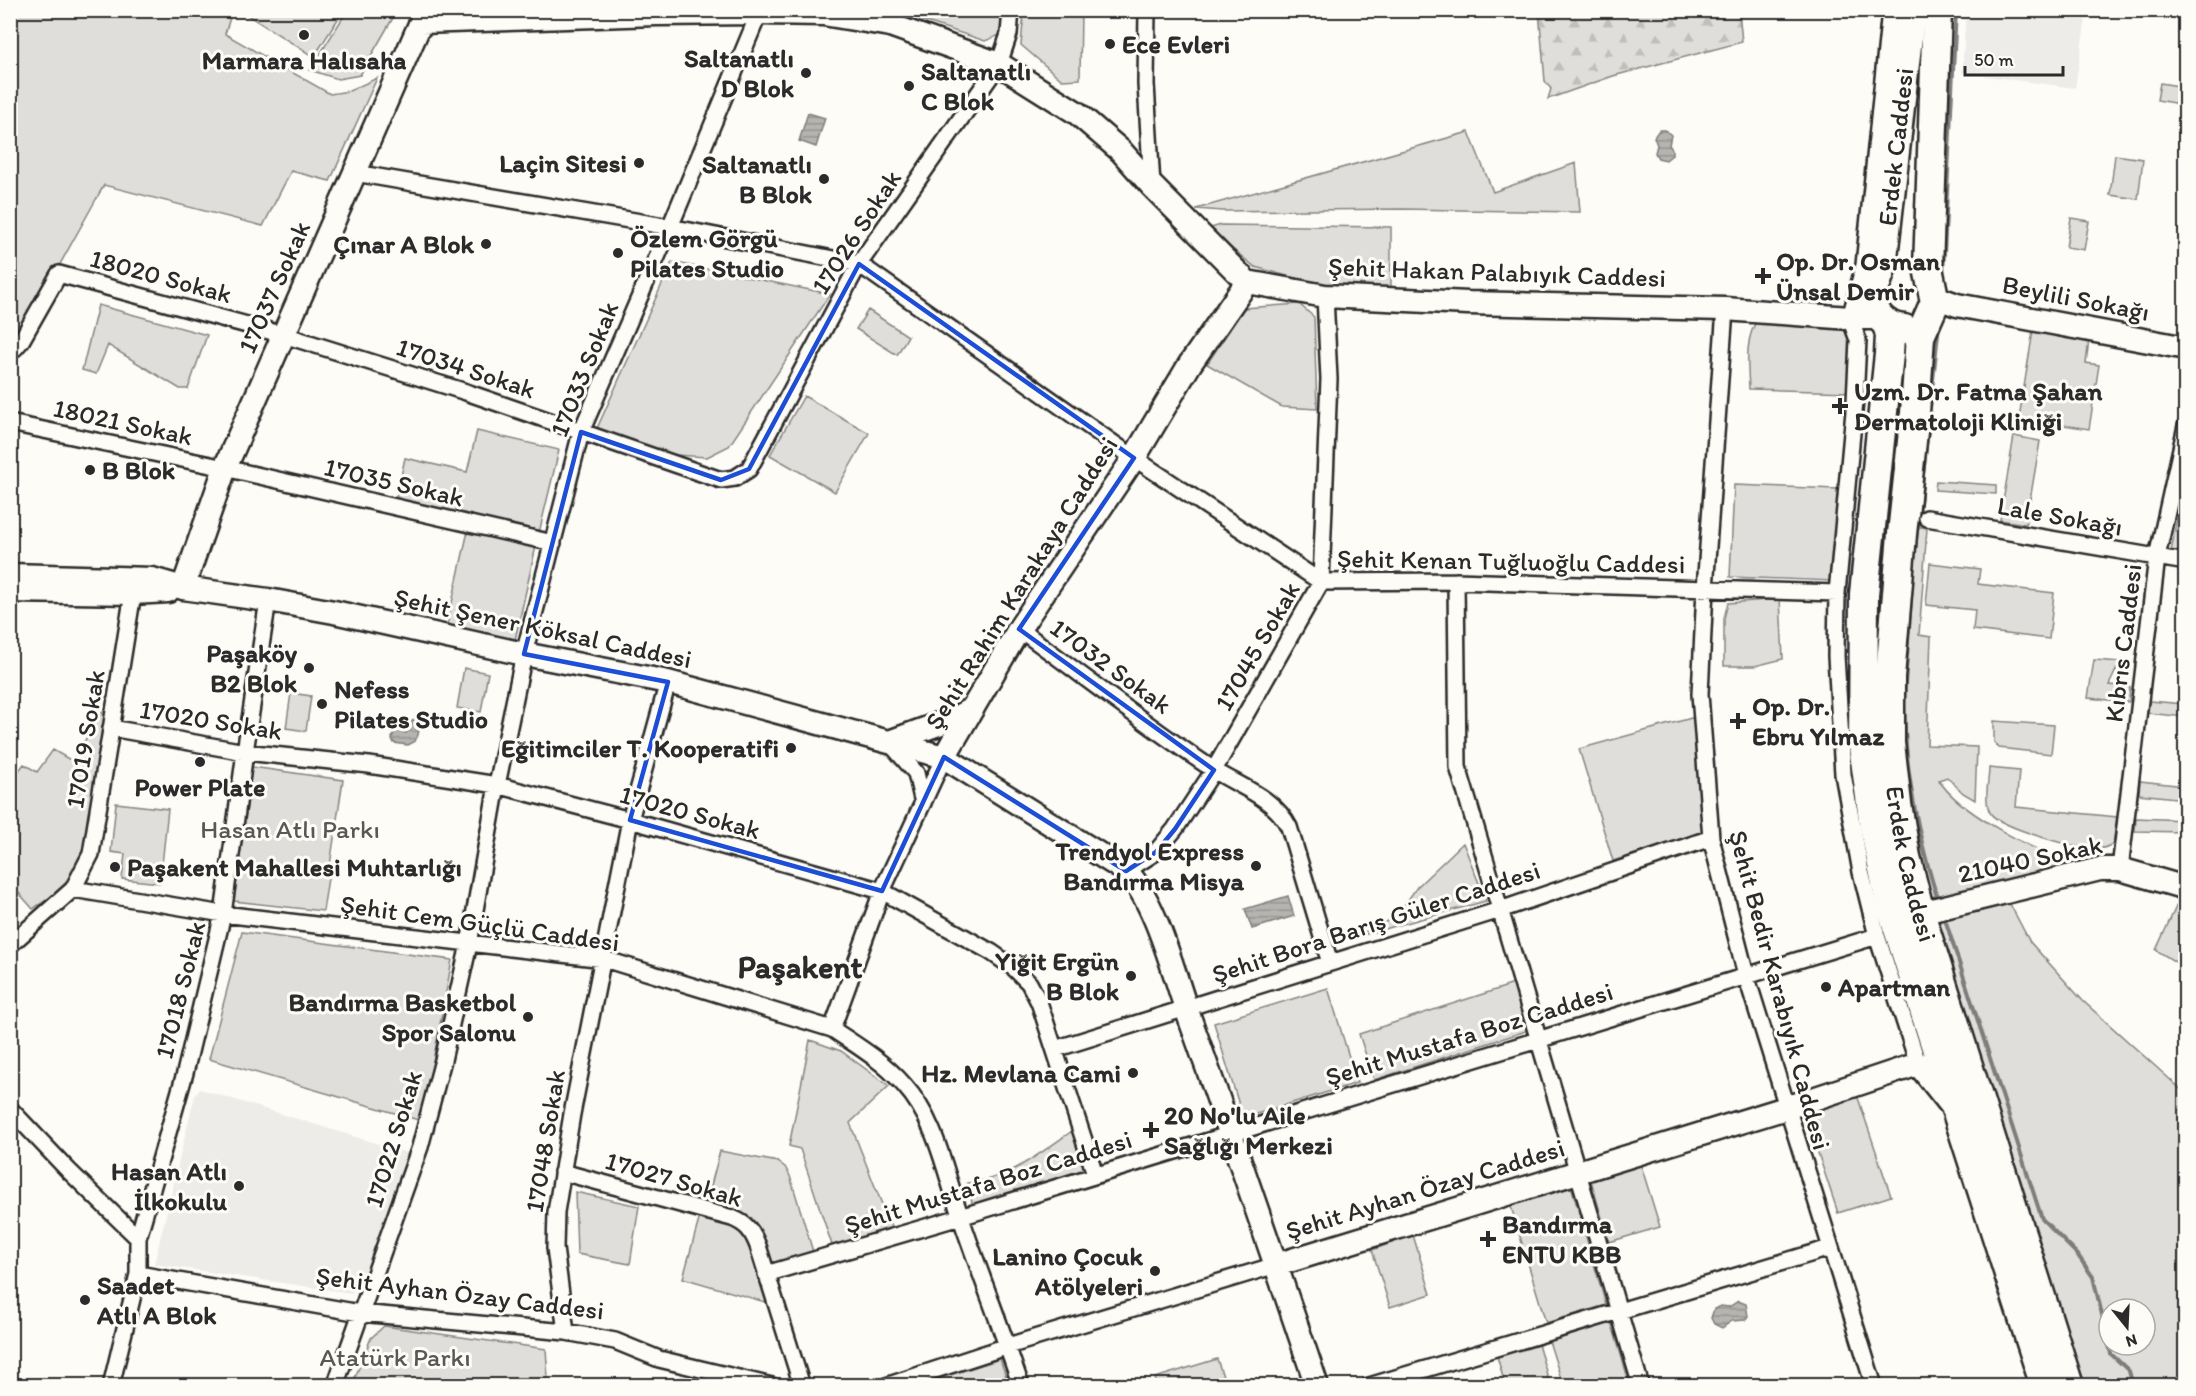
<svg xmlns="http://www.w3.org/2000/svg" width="2196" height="1396" viewBox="0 0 2196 1396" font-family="Itim,sans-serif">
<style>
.built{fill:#edece8}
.green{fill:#dfdeda;stroke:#858482;stroke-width:1.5;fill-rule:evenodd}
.forest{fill:url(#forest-firs);stroke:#858482;stroke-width:1.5}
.water{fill:url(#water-rules);stroke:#7e7d7b;stroke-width:1.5}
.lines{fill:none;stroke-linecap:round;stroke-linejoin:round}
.stream{stroke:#7e7d7b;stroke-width:4}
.street-casing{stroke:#2b2b2b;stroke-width:20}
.secondary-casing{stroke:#2b2b2b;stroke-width:27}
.highway-casing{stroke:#2b2b2b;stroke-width:33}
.street{stroke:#fdfcf7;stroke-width:15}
.secondary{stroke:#fdfcf7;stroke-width:22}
.highway{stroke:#fdfcf7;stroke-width:28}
.marked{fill:none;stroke:#1d4ed8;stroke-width:4.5;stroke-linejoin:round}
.poi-dot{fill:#2b2b2b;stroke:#fdfcf7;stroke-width:2}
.labels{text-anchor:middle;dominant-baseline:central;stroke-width:6;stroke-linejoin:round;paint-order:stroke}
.poi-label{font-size:26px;font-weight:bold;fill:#2b2b2b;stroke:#fdfcf7;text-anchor:start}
.street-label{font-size:26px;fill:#2b2b2b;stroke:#fdfcf7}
.park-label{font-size:26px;fill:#585857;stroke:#fdfcf7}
.district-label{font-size:32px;font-weight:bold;fill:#2b2b2b;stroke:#fdfcf7}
</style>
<defs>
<pattern id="forest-firs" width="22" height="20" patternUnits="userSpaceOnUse" patternTransform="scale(1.5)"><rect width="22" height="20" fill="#dfdeda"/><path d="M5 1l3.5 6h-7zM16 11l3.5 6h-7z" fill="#c0bfbb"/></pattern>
<pattern id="water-rules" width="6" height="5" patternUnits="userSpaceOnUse" patternTransform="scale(1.5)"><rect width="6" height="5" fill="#b5b4b1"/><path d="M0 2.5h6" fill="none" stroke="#939390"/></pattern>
</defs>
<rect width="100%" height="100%" fill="#fdfcf7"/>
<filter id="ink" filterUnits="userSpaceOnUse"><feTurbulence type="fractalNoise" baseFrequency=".0167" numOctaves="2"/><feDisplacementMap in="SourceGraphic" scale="12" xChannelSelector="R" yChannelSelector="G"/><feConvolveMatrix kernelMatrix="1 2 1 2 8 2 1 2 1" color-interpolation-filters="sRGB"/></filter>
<g filter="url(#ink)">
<path class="built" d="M1966,11H2087L2075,88L1962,73Z
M200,1089L411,1154L414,1160L360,1287L351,1293L154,1264L195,1095Z"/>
<path class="green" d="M10,11H232L225,34L330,94L349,91L377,78L330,181L291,171L263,226L104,185L19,338L11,342Z
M245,11L343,10V11L314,57L244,13Z
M347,11H397L360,75L338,79L310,70Z
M893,11H1004L1000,35L985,41Z
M1024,11H1081L1080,79L1062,80L1021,45Z
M2160,83L2185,87V105L2157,100Z
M1469,132L1493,192L1576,163L1580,212L1401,209L1223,211L1196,209Z
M2115,155L2143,159L2138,199L2110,195Z
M2071,218L2089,221L2084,250L2066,247Z
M1221,225L1391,227V289L1320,285L1255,267L1207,229Z
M672,262L830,294L729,446L707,457L675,455L594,435Z
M1299,304L1314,317L1317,409L1282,407L1207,364L1244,308Z
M98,305L207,335L188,389H180L108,345L96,374L82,370Z
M868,310L908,336L897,355L856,329Z
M1758,319L1847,320L1856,340L1852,392L1749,389C1748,366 1744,338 1758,319Z
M2033,331L2089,340L2086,363L2099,365L2089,429L2019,418Z
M804,396L869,433L835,492L770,455Z
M477,431L559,450L539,533L396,499L405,458L467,472Z
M2014,436L2040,441L2026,524L2000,520Z
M1936,481L1996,485V494L1935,490Z
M1734,485L1838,489L1834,581L1730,577Z
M2178,512L2185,513V554L2171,552Z
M1909,525L1927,528L1919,635L1931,637L1927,745L1977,747L1975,800L1963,793L1947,777L1939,780C1958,812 2032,849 2067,862V867L1932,901L1926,888L1899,775Z
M468,531L536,546L515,640L447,625Z
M1930,563L1980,569L1978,584L2054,593L2049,639L1973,630L1975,610L1926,605Z
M1780,599L1783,659L1755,666H1724V618L1728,603Z
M2094,660L2120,662L2109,685L2130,687L2129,702L2088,698Z
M464,668L488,673L481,712L457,708Z
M291,693L311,696L306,731L286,728Z
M2149,701L2185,704V717L2148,713Z
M107,705C101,754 97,847 66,884C58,894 44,901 33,909L11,884V773L13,772L17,773L24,764L37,772L53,750L72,761Z
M1695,717L1702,833L1613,861L1579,749Z
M1994,721L2054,725L2051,754L1999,748L1994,742Z
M252,767L343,780L323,911L234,901Z
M1989,768L2019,771L2016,807L2117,817L2113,844C2109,846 2104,848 2100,849C2084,852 2000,827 1991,814C1983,803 1989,780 1989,768Z
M2140,781L2185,786V799L2139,794Z
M116,803L168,809L160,883L122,879L125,854L111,852Z
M2136,818L2185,820V832L2135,831Z
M1463,843L1486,901L1352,938L1396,917L1417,887Z
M2181,896L2185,898V968L2156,950Z
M2010,904L2030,942L2083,1001L2185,1093V1385H2083L1933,923ZM2109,1309H2145V1345H2109Z
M242,932L452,960L422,1121L209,1059Z
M1514,984L1529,1030L1374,1080L1359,1034Z
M1328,988L1357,1083L1243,1118L1214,1023Z
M810,1040L841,1051L889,1086L850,1123L891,1227L833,1248L800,1149L789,1146Z
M1857,1095L1891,1196L1838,1213L1807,1120L1810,1112Z
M1072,1131L1087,1171L973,1206L967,1183C1008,1180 1039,1154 1072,1131Z
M720,1151L778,1162L785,1167L790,1176L814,1255L771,1266L752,1218L706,1204Z
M1640,1162L1660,1227L1609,1242L1590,1177Z
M1570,1182L1606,1305L1546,1323L1509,1200Z
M575,1192L639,1206L630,1264L577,1254Z
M700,1216C712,1220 729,1221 740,1230C755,1241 762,1284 768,1303L683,1278Z
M1413,1235L1431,1294L1390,1307L1372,1250Z
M1610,1318L1630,1385H1563L1548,1338Z
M384,1326L546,1349L548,1379L540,1381V1386L352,1385L371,1338Z
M1538,1344L1550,1385H1505L1497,1356Z
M1000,1359L1009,1385H918Z
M1217,1359L1226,1385H1157L1155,1378Z"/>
<path class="forest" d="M1539,11H1739L1742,42L1613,76L1548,99L1551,89L1545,81Z"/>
<path class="water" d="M808,113L825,118L816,147L799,141Z
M1659,130H1665L1671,135L1669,145L1672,149V155L1666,160L1658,158L1655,153L1657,145L1654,137Z
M414,720C422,724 419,736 414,742L408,745L394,743L392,739L393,734L398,731L406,733V724Z
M1288,896L1294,916L1252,929L1245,909Z
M1738,1301L1746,1304L1748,1316L1745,1320L1732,1321L1722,1328L1714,1324L1711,1318L1714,1309L1721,1306L1729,1307Z"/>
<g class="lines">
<path class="stream" d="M1943,273L1956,10
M1930,408L1939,324
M1919,513L1929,418
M1914,559L1918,521
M1904,697L1912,585
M1904,707C1905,773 1918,837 1938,900
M1944,916L2042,1219L2077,1254L2093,1277L2109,1344
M2109,1345L2111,1354L2129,1371L2133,1386"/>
<g class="street-casing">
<path id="street" d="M1147,10L1146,84L1152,186
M1890,10L1864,265L1850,318L1858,340L1855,401L1837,593L1836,656L1843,774L1861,872L1877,936L1918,1064
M355,173L670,227L859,264L1134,458L1321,582L1456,581L1837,593
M1725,309L1705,589L1700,694L1711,838L1746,975L1874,1386
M10,349L15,348L21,341L59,274L284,335L466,392L721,480L735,478L749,469L859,264L999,64L1009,34L1011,10
M10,423L225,468L553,543
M1927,518L2186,562
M1456,581L1458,767L1641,1386
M1019,629C1084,676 1147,726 1214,770C1240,787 1274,797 1289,827L1330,963
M111,728L245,752L369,765L497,785L630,820L882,891L991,952L1014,968L1029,983L1039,1002L1095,1174
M891,744L916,773L923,803
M2120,869L2157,557L2186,426
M1126,871L1156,852L1175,829L1214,770L1321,582L1329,379L1325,296
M73,889L223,914L604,959L832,1029C858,1046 884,1062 904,1085C937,1121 945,1173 961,1218C980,1274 1002,1329 1021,1386
M10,945L73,889L91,854L133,593
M832,1029L882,891L944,757
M1055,1049L1500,910L1711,838
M10,1109L69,1171L138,1238
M562,1172L732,1218C747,1224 752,1231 758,1246L802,1386
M138,1274L360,1313L566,1332L615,1341L659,1359L772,1386
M766,1274L960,1217L1877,936
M566,1332L555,1248L556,1212L572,1114L630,820L668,682
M111,1386L138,1274V1238L185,1073L223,914L245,752L268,600
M335,1386L420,1147L443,1060L469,944L497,785L524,654L581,432L670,227L759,13
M886,1386L1008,1346L1276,1265
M1369,1386L1830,1248"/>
</g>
<g class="secondary-casing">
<path id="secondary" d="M1935,297L1957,305L2186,348
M10,575L152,579L183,588L268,600L334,612L524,654L668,682L944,757L1126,871C1155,900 1172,968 1186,1008C1231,1133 1274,1259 1317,1386
M183,588L225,468L421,22L656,14L759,13L823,14L890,25L999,64L1077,113L1121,151L1152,186L1247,282L1325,296L1468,303L1725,309L1850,318H1879
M10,591L133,593L168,591
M889,742L955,718L973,708
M944,757L1019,629L1134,458L1190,364L1247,282
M1920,913L2100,869H2120L2186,888
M1276,1265L1786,1108L1918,1064L1950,1104"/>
</g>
<g class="highway-casing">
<g id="highway">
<path id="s1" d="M1937,10L1928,268L1935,302L1920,336L1915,413L1902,534L1890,677V743L1897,804L1906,857L1920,913L2069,1386"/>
<path d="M1887,324L1890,335L1889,354L1864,594L1863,745L1874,826L1891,907L2045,1386"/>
<path id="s2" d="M1904,329C1884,327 1867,310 1874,289C1877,281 1880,274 1882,266L1911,10"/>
</g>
</g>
<use href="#street" class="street"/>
<use href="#secondary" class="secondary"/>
<use href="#highway" class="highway"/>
</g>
</g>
<path class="marked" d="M859,264L1134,458L1019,629L1214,770L1175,829L1156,852L1126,871L944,757L882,891L630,820L668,682L524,654L581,432L721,480L749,469Z"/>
<g class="poi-dot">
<circle cx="304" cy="35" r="6"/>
<circle cx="1110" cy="44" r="6"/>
<circle cx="806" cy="73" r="6"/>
<circle cx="909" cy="86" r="6"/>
<circle cx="639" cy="163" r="6"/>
<circle cx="824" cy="179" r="6"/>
<circle cx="486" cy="244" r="6"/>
<circle cx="618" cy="253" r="6"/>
<path d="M1760 267h6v6h6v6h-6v6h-6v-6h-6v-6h6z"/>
<path d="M1837 397h6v6h6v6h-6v6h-6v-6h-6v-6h6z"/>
<circle cx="90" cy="470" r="6"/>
<circle cx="309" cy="668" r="6"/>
<circle cx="322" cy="704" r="6"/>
<path d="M1735 712h6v6h6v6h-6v6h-6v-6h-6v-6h6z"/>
<circle cx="791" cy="748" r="6"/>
<circle cx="200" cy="762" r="6"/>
<circle cx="1256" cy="866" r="6"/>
<circle cx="115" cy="867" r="6"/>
<circle cx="1131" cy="976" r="6"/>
<circle cx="1826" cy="987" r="6"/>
<circle cx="528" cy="1017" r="6"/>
<circle cx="1133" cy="1073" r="6"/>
<path d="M1148 1121h6v6h6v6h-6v6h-6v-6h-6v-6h6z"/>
<circle cx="239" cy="1186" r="6"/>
<path d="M1485 1230h6v6h6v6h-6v6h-6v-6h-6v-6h6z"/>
<circle cx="1155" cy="1271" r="6"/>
<circle cx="85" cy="1300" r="6"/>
</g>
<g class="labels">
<g class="poi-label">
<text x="1122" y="44">Ece Evleri</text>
<text x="794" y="58" text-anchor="end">Saltanatlı<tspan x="794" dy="30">D Blok</tspan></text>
<text x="304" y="60" text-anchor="middle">Marmara Halısaha</text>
<text x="921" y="71">Saltanatlı<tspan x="921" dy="30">C Blok</tspan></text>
<text x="627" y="163" text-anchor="end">Laçin Sitesi</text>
<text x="812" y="164" text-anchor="end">Saltanatlı<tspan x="812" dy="30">B Blok</tspan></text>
<text x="630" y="238">Özlem Görgü<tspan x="630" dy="30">Pilates Studio</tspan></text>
<text x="474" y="244" text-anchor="end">Çınar A Blok</text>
<text x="1776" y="261">Op. Dr. Osman<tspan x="1776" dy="30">Ünsal Demir</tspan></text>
<text x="1854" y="391">Uzm. Dr. Fatma Şahan<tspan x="1854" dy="30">Dermatoloji Kliniği</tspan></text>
<text x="102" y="470">B Blok</text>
<text x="297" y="653" text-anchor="end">Paşaköy<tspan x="297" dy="30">B2 Blok</tspan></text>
<text x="334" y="689">Nefess<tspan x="334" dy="30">Pilates Studio</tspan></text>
<text x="1752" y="706">Op. Dr.<tspan x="1752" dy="30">Ebru Yılmaz</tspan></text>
<text x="779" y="748" text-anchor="end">Eğitimciler T. Kooperatifi</text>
<text x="200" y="787" text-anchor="middle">Power Plate</text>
<text x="1244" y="851" text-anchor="end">Trendyol Express<tspan x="1244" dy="30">Bandırma Misya</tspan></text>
<text x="127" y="867">Paşakent Mahallesi Muhtarlığı</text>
<text x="1119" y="961" text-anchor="end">Yiğit Ergün<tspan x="1119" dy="30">B Blok</tspan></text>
<text x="1838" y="987">Apartman</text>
<text x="516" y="1002" text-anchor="end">Bandırma Basketbol<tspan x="516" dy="30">Spor Salonu</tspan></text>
<text x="1121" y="1073" text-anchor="end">Hz. Mevlana Cami</text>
<text x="1164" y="1115">20 No'lu Aile<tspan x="1164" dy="30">Sağlığı Merkezi</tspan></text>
<text x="227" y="1171" text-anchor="end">Hasan Atlı<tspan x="227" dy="30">İlkokulu</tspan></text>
<text x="1502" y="1224">Bandırma<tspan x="1502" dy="30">ENTU KBB</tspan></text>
<text x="1143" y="1256" text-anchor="end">Lanino Çocuk<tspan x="1143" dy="30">Atölyeleri</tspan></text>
<text x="97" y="1285">Saadet<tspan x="97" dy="30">Atlı A Blok</tspan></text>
</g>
<g class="street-label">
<text stroke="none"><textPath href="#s2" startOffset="202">Erdek Caddesi</textPath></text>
<text transform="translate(856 232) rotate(-57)">17026 Sokak</text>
<text transform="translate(1497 272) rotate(2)">Şehit Hakan Palabıyık Caddesi</text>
<text transform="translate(161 276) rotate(15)">18020 Sokak</text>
<text transform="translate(274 287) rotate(-66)">17037 Sokak</text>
<text transform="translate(2076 298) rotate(11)">Beylili Sokağı</text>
<text transform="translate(466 368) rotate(18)">17034 Sokak</text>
<text transform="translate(584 369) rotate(-68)">17033 Sokak</text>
<text transform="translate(123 422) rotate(12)">18021 Sokak</text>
<text transform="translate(394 482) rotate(13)">17035 Sokak</text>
<text transform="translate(2060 516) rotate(10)">Lale Sokağı</text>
<text transform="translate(1511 561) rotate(1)">Şehit Kenan Tuğluoğlu Caddesi</text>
<text transform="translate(1021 583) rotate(-58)">Şehit Rahim Karakaya Caddesi</text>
<text transform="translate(543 628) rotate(12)">Şehit Şener Köksal Caddesi</text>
<text transform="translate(2123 643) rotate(-83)">Kıbrıs Caddesi</text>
<text transform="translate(1257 646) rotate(-60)">17045 Sokak</text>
<text transform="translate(1111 666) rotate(36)">17032 Sokak</text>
<text transform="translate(211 720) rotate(9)">17020 Sokak</text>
<text transform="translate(85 739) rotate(-81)">17019 Sokak</text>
<text transform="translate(690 812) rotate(15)">17020 Sokak</text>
<text transform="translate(2030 859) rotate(-12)">21040 Sokak</text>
<text stroke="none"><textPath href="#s1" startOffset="861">Erdek Caddesi</textPath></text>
<text transform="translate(1376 922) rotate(-18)">Şehit Bora Barış Güler Caddesi</text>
<text transform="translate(480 923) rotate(8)">Şehit Cem Güçlü Caddesi</text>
<text transform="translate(180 990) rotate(-76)">17018 Sokak</text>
<text transform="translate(1780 990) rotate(75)">Şehit Bedir Karabıyık Caddesi</text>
<text transform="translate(1469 1034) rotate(-17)">Şehit Mustafa Boz Caddesi</text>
<text transform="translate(393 1139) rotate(-73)">17022 Sokak</text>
<text transform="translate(545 1141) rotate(-81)">17048 Sokak</text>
<text transform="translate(674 1179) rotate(16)">17027 Sokak</text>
<text transform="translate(988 1182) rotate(-17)">Şehit Mustafa Boz Caddesi</text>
<text transform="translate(1425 1189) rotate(-17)">Şehit Ayhan Özay Caddesi</text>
<text transform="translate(460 1293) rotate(7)">Şehit Ayhan Özay Caddesi</text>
</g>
<g class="park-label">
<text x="290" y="829">Hasan Atlı Parkı</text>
<text x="395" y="1357">Atatürk Parkı</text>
</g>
<g class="district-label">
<text x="800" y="967">Paşakent</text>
</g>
</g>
<rect width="2196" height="1396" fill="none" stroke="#fdfcf7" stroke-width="36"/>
<rect x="18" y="18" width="2160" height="1360" fill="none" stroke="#2b2b2b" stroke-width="2" filter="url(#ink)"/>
<g transform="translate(2127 1327) rotate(162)"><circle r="28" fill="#fdfcf7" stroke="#a9a8a5" stroke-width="1.5"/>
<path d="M0-4.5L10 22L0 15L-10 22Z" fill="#2b2b2b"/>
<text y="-9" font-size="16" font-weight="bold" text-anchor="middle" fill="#2b2b2b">N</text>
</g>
<path d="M1965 66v9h98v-9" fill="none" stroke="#2b2b2b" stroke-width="3"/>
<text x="1974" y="66" font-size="18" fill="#2b2b2b" stroke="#fdfcf7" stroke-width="4.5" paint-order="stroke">50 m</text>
</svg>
